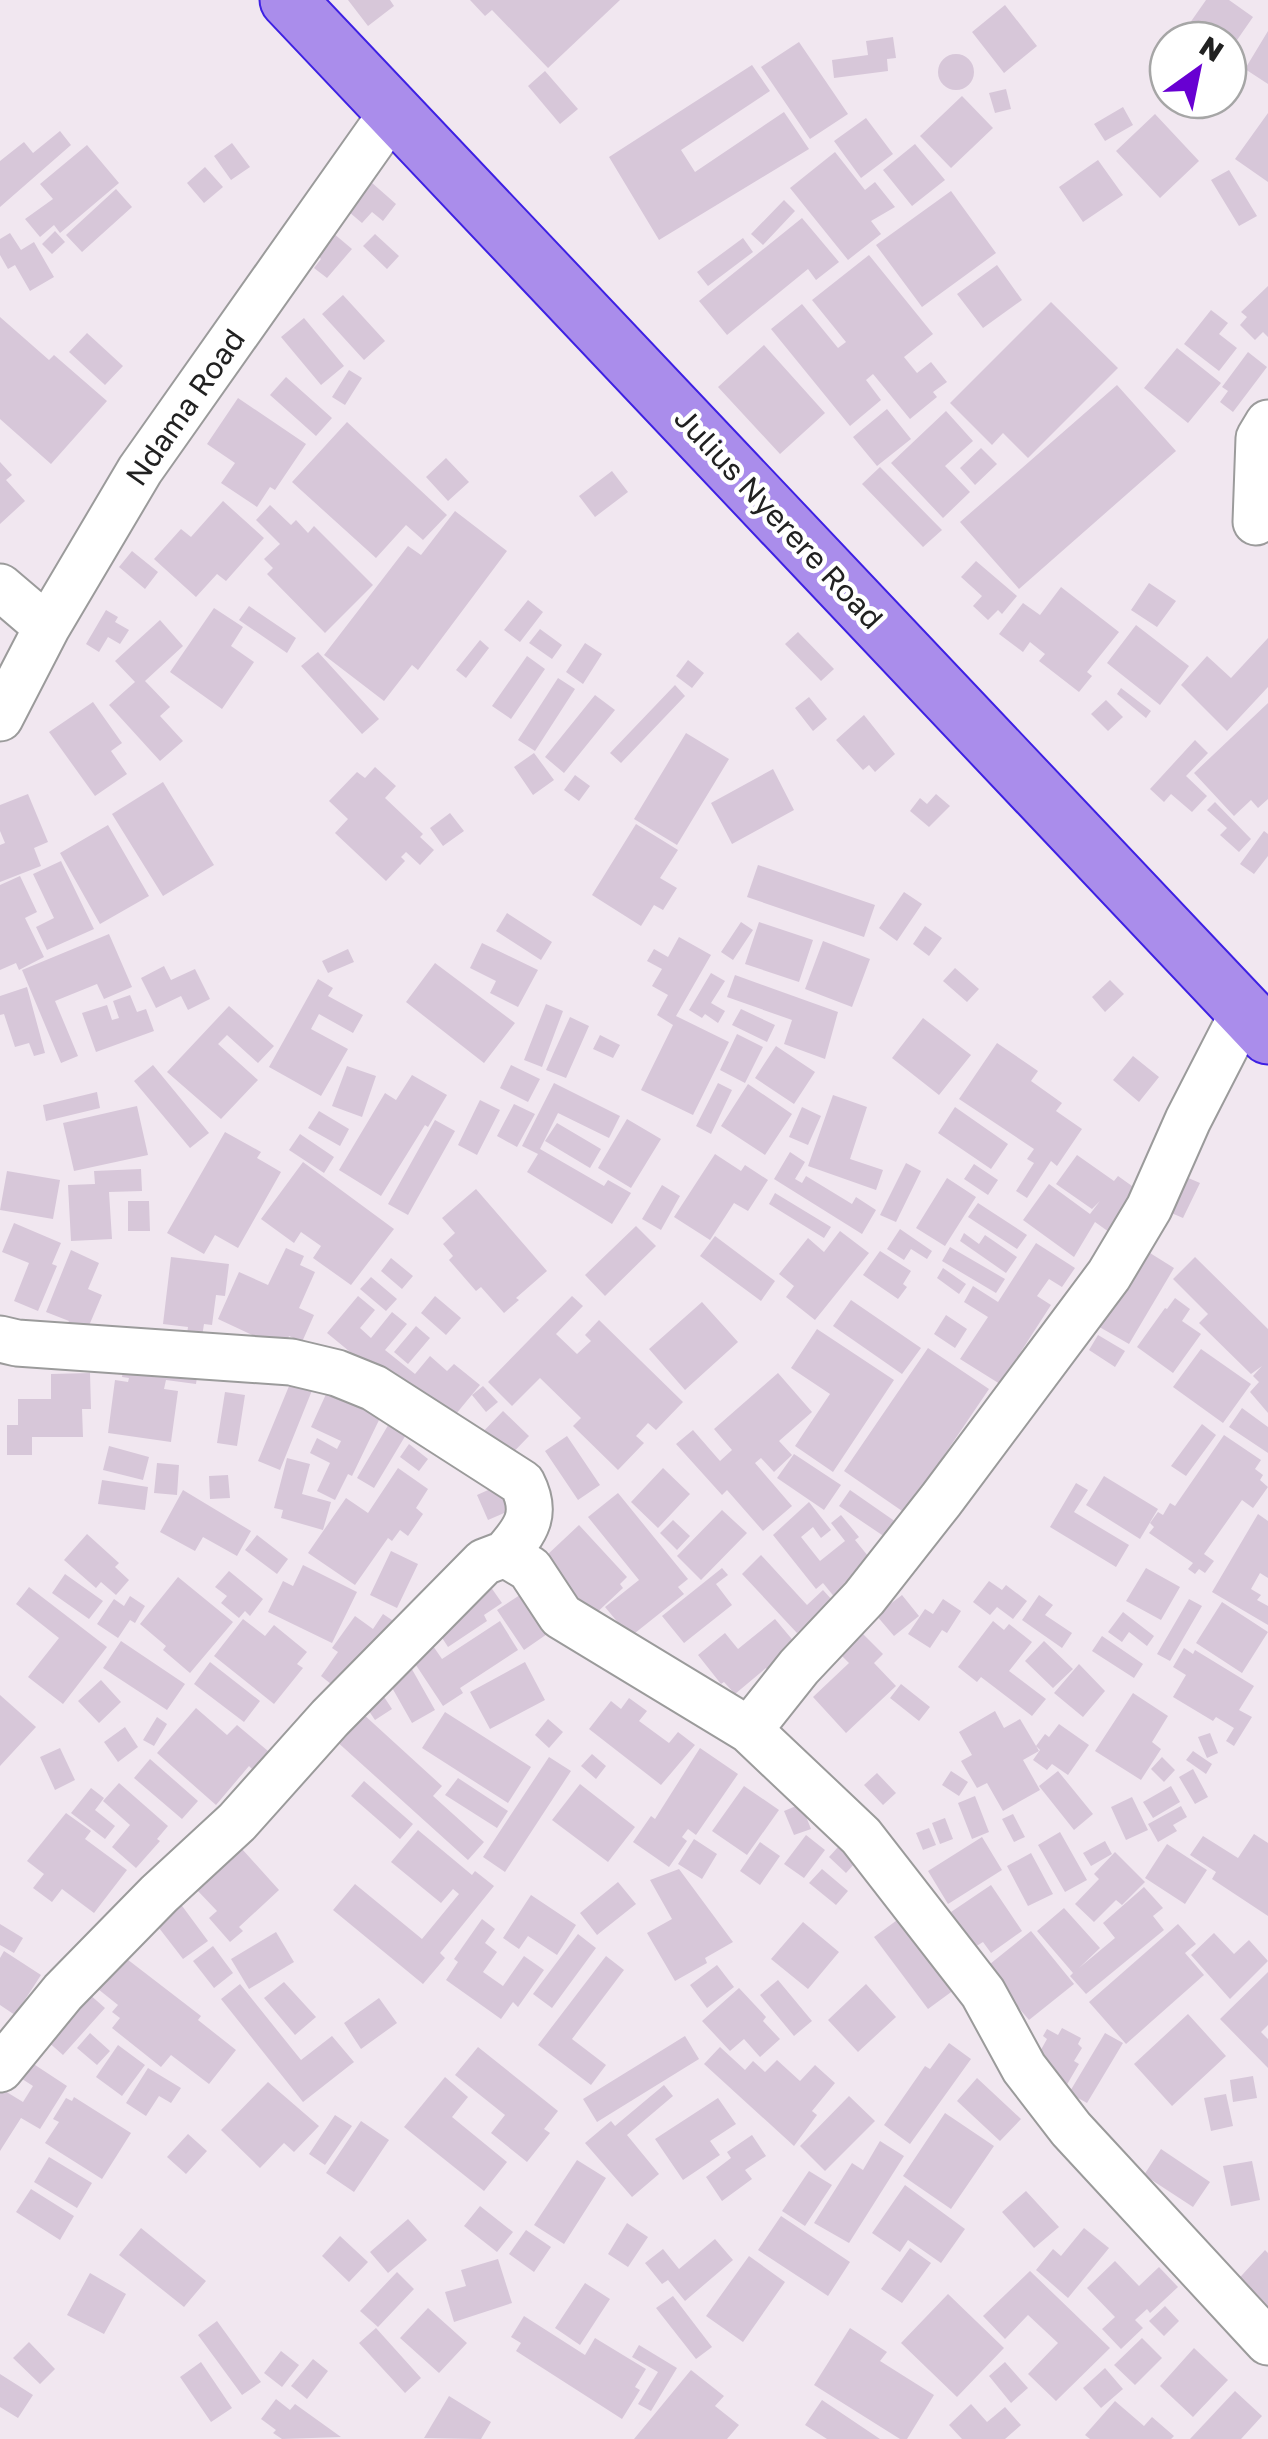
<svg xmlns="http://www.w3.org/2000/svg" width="1268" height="2439" viewBox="0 0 1268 2439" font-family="'Golos Text',sans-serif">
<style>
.building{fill:#d7c7d9}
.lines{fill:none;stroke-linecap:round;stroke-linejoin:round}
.minor-casing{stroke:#9b9b9b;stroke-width:49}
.highway-casing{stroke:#3e21e3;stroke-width:59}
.minor{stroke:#fff;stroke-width:45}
.highway{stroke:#aa8deb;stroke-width:55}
.labels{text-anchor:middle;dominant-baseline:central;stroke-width:9;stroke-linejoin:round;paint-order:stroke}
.street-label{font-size:30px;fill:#212121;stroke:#fff}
</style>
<rect width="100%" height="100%" fill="#f1e7f0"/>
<path class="building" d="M348,0H390L394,6L368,26Z
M470,0H620L548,68L492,10L485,16Z
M1206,0H1229L1253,17L1228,53V40H1178Z
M1005,5L1037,46L1004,73L972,32Z
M1268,31V84L1245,69Z
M893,37L896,58L887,59L888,71L834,78L832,60L868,55L866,41Z
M799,42L848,114L810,139L761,67Z
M938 72a18 18 0 1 1 36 0a18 18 0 1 1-36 0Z
M752,65L770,91L681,150L695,172L784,112L809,149L659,240L609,157Z
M545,71L578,109L560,124L528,86Z
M1006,89L1011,109L995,113L989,93Z
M962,96L993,128L951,168L920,136Z
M1123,107L1133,125L1105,141L1094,124Z
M1268,113V182L1235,159Z
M1155,114L1199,161L1160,198L1116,151Z
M866,118L893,154L861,178L834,141Z
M60,131L71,145L0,207V161L24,142L33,153Z
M232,143L250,167L231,180L214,156Z
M915,144L945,180L912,206L883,170Z
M87,145L119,183L60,233L54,225L40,237L25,219L53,199L40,184Z
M835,152L865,190L875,182L895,207L871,221L881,234L848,260L790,188Z
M1098,160L1123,195L1083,222L1059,187Z
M205,167L223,187L204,203L187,183Z
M1229,170L1257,216L1239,226L1211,180Z
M371,182L396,204L383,221L372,212L362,223L349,212Z
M116,189L132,207L82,252L66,235Z
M951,191L996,253L922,307L876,245Z
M784,200L795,211L763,245L751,234Z
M802,218L839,262L816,280L808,269L727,335L699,301Z
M55,231L65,242L52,254L42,244Z
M10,233L21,250L34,242L54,277L30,291L15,265L8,269L0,255V239Z
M333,233L352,249L327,278L314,268L321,259L316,254Z
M375,234L399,256L387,269L363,246Z
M743,238L753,252L708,286L697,272Z
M869,255L933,334L904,357L917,373L931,362L947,382L933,392L937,397L910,419L873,374L866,380L881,400L850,426L771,329L802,304L838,348L846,342L812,300Z
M997,265L1022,300L983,328L957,294Z
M1268,286V337L1263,332L1255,340L1240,325L1247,317L1241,312Z
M343,295L385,341L364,360L322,314Z
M1051,302L1118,368L1028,458L1003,433L992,445L950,403Z
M1211,310L1228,323L1219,334L1237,348L1219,371L1184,344Z
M0,317L49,360L54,355L107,401L51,464L0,419Z
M304,318L344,366L321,385L281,337Z
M87,333L123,366L105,385L69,352Z
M764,345L825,413L780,454L718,387Z
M1177,348L1221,383L1188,423L1144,388Z
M1248,352L1267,367L1233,412L1220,402L1228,391L1222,387Z
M349,370L362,378L345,405L332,397Z
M286,377L332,418L316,436L270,395Z
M1117,385L1176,451L1019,589L960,522Z
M238,398L306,444L275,490L270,487L257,507L221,483L235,463L207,444Z
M887,409L911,439L877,466L853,437Z
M946,411L973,441L945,466L970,492L943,518L891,463Z
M347,422L447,515L423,540L406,525L376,558L292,482Z
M981,448L997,464L975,485L960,468Z
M446,458L469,482L448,501L426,477Z
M0,462L12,475L6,480L25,501L0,524Z
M880,467L942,530L923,547L862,484Z
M612,471L628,492L595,517L579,496Z
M223,501L264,538L226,581L217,574L196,597L154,559L181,529L191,537Z
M270,505L291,525L296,520L308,533L314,526L373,585L325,633L267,574L273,568L264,559L280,544L256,520Z
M455,511L507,551L418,670L412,665L384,701L324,655L408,546L421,555Z
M132,551L158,572L145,589L119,567Z
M976,561L1017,596L1002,614L998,610L988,620L973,606L982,596L961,577Z
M1149,583L1176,601L1157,627L1131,610Z
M1061,587L1119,632L1087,672L1092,676L1079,692L1039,661L1045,654L1030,642L1023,652L999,634L1023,603L1040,615Z
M528,600L543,612L520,642L504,630Z
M249,606L296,638L287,653L239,620Z
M214,608L243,627L231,646L254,662L222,709L170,672Z
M106,610L118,617L115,622L129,630L120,644L108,637L99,652L86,644Z
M160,620L183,646L145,681L170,707L160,716L183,741L160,761L109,705L135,682L115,661Z
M1136,625L1189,666L1160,705L1107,663Z
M540,629L562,645L552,659L529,643Z
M798,632L834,669L821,681L785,644Z
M1268,638V687L1227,731L1181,685L1207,656L1231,678Z
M480,640L489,648L466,678L456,670Z
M585,643L602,654L583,684L566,672Z
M318,652L379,719L362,734L301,666Z
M527,656L545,669L511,719L492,706Z
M688,660L704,673L692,688L676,676Z
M558,678L575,689L535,751L518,740Z
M675,685L685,696L621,763L610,753Z
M1121,688L1151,711L1146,718L1117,694Z
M595,695L615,710L564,773L545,757Z
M809,697L827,719L813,731L795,708Z
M1106,700L1123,717L1108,731L1091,714Z
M93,702L122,743L111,751L127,774L95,796L49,732Z
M1268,703V799L1258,808L1251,800L1234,816L1194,773Z
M864,715L895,754L875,772L869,765L863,770L836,740Z
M686,733L729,759L677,845L634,819Z
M1195,740L1208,753L1186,776L1207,796L1192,812L1171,794L1164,802L1150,789Z
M534,753L554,780L533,795L514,767Z
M375,767L396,786L385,798L423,834L420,837L434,850L420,865L406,852L401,857L405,861L386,881L335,833L348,819L329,801L357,772L365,778Z
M773,769L794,810L732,844L711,803Z
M575,775L590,786L579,801L564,790Z
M163,782L214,865L163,896L112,814Z
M28,794L48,842L34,848L41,866L0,882V845L5,843L0,831V805Z
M936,794L950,806L929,827L910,811L920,798L927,804Z
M1215,802L1251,839L1239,852L1220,835L1227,828L1207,810Z
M450,813L464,831L443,846L430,828Z
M636,824L678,850L660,878L677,888L663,910L654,905L641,926L592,895Z
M108,825L149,896L100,924L60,853Z
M1264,831L1268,834V856L1254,874L1240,864Z
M61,861L94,929L47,950L36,927L54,918L33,874Z
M758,865L875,905L864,937L747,897Z
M20,876L37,912L25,918L44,957L19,970L16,963L0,970V885Z
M904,892L922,904L897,941L879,928Z
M507,913L552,942L541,960L496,931Z
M741,922L753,930L733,960L721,952Z
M759,922L813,940L799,982L745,964Z
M925,926L942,938L929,956L913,944Z
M109,934L132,987L104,999L97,984L55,1001L78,1056L61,1063L22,970Z
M679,937L711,955L676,1016L729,1042L693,1115L641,1090L673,1025L657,1015L668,995L652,986L662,969L647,961L654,949L668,957Z
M823,941L870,959L852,1007L805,989Z
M482,943L538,970L518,1007L490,993L496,981L470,968Z
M348,949L354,962L328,973L322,961Z
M435,963L515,1023L484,1063L406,1002Z
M164,966L171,980L195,969L210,999L188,1010L181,996L156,1008L141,978Z
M955,968L979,989L967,1002L943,981Z
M711,973L725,981L711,1003L725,1011L718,1023L705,1014L702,1018L689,1010Z
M735,975L838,1012L825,1059L784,1044L792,1020L727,997Z
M318,979L333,988L328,996L363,1015L353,1033L319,1014L311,1029L348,1049L321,1096L269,1067Z
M1110,980L1124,994L1105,1012L1092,997Z
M27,987L45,1053L34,1056L29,1043L15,1047L4,1014L0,1015V996Z
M130,995L137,1012L146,1009L154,1031L96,1052L82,1013L107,1005L112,1020L119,1018L113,1001Z
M546,1004L563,1011L542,1067L524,1060Z
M229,1006L274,1046L258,1063L227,1035L218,1044L258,1080L221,1119L167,1072Z
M741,1009L775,1025L767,1042L732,1025Z
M570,1017L589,1026L566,1078L546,1070Z
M923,1018L971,1055L939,1095L892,1058Z
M737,1034L763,1047L745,1083L720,1070Z
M600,1035L620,1045L613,1058L593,1049Z
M997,1043L1038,1071L1031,1081L1062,1103L1056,1111L1082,1129L1057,1166L1051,1161L1027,1198L1016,1191L1034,1163L1027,1159L1034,1149L959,1099Z
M776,1046L815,1072L794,1104L755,1078Z
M1133,1056L1159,1077L1139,1102L1113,1080Z
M153,1065L209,1133L190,1148L134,1081Z
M511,1065L540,1079L528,1102L500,1088Z
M347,1066L376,1076L362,1117L332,1106Z
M412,1075L447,1095L428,1127L425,1125L381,1196L339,1170L385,1093L396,1100Z
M554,1083L620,1116L609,1138L558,1113L540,1149L604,1186L608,1180L631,1193L612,1224L527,1172L538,1154L522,1146Z
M718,1083L732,1090L711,1134L696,1126Z
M748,1084L792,1114L765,1155L721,1126Z
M97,1092L100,1108L46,1121L43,1105Z
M833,1095L867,1107L850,1159L883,1170L876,1190L808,1166Z
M480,1100L500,1110L477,1155L458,1145Z
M514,1104L535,1114L517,1147L497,1136Z
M137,1106L148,1155L74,1171L63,1123Z
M802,1107L821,1116L808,1145L789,1137Z
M955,1107L1008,1144L991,1169L938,1133Z
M319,1111L349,1129L340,1146L308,1128Z
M627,1119L661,1139L631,1188L598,1168Z
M435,1120L455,1131L408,1215L388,1204Z
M557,1123L601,1149L590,1168L545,1141Z
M225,1132L261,1152L257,1158L281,1172L238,1248L215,1235L204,1254L167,1233Z
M300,1134L334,1157L324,1173L289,1150Z
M790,1152L805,1162L795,1179L802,1183L806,1176L852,1204L856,1197L876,1210L862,1234L774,1179Z
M715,1154L741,1171L745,1165L768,1180L748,1211L734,1203L710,1240L674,1217Z
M1077,1155L1114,1181L1118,1176L1139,1191L1109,1232L1095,1222L1074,1257L1023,1220L1049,1184L1090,1214L1100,1201L1092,1209L1056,1184Z
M303,1162L394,1229L351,1285L313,1258L321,1246L301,1232L294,1243L261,1219Z
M906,1163L921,1171L896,1222L880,1215Z
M974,1164L998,1180L988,1195L964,1179Z
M141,1169L142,1191L109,1192L112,1239L71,1241L68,1185L95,1184L94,1171Z
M7,1171L60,1180L53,1219L0,1210Z
M1186,1177L1200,1183L1183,1218L1169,1212Z
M947,1178L976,1197L945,1246L916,1228Z
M662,1185L680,1196L661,1230L642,1219Z
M476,1189L547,1271L516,1298L519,1300L504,1313L481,1287L476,1291L449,1260L453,1256L443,1244L455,1233L442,1218Z
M775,1193L831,1227L824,1238L769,1204Z
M128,1201H149L150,1231H128Z
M978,1203L1027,1235L1017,1249L968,1217Z
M14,1223L61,1243L52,1264L57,1266L38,1311L14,1301L29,1263L2,1252Z
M636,1226L656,1246L605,1296L585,1275Z
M900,1229L932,1251L927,1259L911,1249L904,1260L887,1249Z
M840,1231L869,1253L815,1320L786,1297L794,1286L779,1274L808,1238L824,1252Z
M964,1233L979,1244L985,1235L1017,1257L1006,1273L960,1241Z
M715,1236L775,1281L761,1301L700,1256Z
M1036,1243L1075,1268L1062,1287L1049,1279L1037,1296L1051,1305L1000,1384L960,1359L988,1317L964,1302L973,1286L998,1302Z
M950,1247L1005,1279L996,1293L942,1261Z
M286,1248L304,1256L300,1265L315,1272L299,1308L314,1315L302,1342L289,1336L284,1350L218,1319L239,1272L268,1285Z
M1142,1248L1174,1268L1129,1344L1096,1325Z
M71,1250L99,1263L88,1289L102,1295L85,1335L66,1326L69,1321L46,1312Z
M880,1251L911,1271L903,1284L907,1287L898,1299L863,1275Z
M171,1257L229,1264L225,1296L216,1295L212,1325L204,1324L201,1343L186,1341L188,1327L163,1324Z
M1195,1257L1268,1329V1413L1250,1392L1259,1382L1253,1376L1262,1366L1251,1374L1199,1323L1208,1314L1173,1279Z
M391,1258L413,1276L402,1289L381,1271Z
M943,1268L966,1284L959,1294L937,1278Z
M371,1277L397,1299L386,1311L360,1289Z
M358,1296L375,1310L360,1328L371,1338L392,1312L407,1324L385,1350L415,1374L430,1356L447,1371L454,1364L480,1385L446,1426L427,1415L327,1333Z
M435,1296L461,1318L446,1335L421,1313Z
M572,1296L583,1306L556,1334L577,1354L591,1341L585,1335L599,1320L683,1402L656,1430L648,1423L636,1436L644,1443L618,1470L573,1426L581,1418L540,1378L512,1406L488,1382Z
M1175,1298L1190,1309L1182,1321L1201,1334L1173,1373L1137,1347L1165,1308L1167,1309Z
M851,1300L921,1348L902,1374L833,1326Z
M702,1302L738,1342L685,1390L649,1349Z
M946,1315L967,1329L955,1348L934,1334Z
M416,1326L430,1338L408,1364L394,1352Z
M817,1329L894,1380L833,1472L795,1446L830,1394L791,1368Z
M1098,1335L1125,1351L1115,1367L1089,1350Z
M928,1348L989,1389L905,1513L844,1471Z
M1201,1349L1251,1384L1223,1423L1173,1387Z
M125,1359L198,1370L196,1384L166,1380L164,1389L178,1391L171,1442L108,1433L115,1380L128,1382L129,1378L122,1377Z
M90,1373L91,1409H82L83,1437H32V1455H7V1425H18V1399H51V1374Z
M778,1373L812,1412L779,1441L792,1455L774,1472L761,1458L755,1463L792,1506L763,1531L727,1490L722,1495L676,1444L693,1430L720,1461L732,1450L714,1429Z
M294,1374L315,1383L280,1470L258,1461Z
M483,1386L498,1402L486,1412L472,1395Z
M225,1392L245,1395L237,1446L217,1443Z
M327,1392L380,1418L352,1476L348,1474L335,1500L317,1491L330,1463L310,1453L317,1438L337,1449L341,1441L311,1427Z
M1242,1408L1268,1427V1453L1229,1427Z
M503,1411L529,1436L504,1462L478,1437Z
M390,1422L407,1433L374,1488L357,1478Z
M1202,1424L1216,1435L1186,1476L1171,1466Z
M1224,1435L1261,1460L1255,1469L1263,1475L1260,1480L1268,1487L1253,1508L1242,1500L1204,1554L1214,1561L1205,1573L1199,1569L1195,1574L1188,1569L1193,1563L1149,1533L1154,1527L1150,1523L1158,1512L1163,1515L1170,1503L1175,1506Z
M567,1436L600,1485L578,1500L545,1451Z
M409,1444L428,1459L419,1471L400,1457Z
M109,1446L149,1457L143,1480L103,1470Z
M794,1454L841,1485L824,1510L777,1478Z
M287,1458L310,1464L302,1494L331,1502L323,1530L281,1518L283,1510L274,1508Z
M157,1463L179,1465L177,1495L154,1493Z
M398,1468L428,1489L416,1508L423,1514L408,1536L400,1530L392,1541L388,1538L355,1585L308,1553L346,1498L368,1513Z
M663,1468L690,1494L658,1528L631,1502Z
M228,1475L230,1498L210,1499L209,1476Z
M1104,1476L1158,1509L1140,1539L1086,1505Z
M102,1480L148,1487L145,1510L98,1504Z
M506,1482L516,1508L488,1520L477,1495Z
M1076,1483L1088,1490L1074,1512L1129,1545L1116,1567L1050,1527Z
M183,1490L251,1531L237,1556L203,1537L195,1551L160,1532Z
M850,1490L896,1522L885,1537L839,1506Z
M618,1493L688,1579L678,1587L684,1594L630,1637L605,1607L639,1580L588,1517Z
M809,1502L831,1530L821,1538L813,1527L801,1537L820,1561L845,1541L831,1523L841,1515L859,1537L855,1540L877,1567L836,1599L823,1583L816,1589L773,1535Z
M722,1510L747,1533L701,1580L677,1556Z
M1258,1514L1268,1521V1578L1260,1573L1251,1589L1261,1595L1257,1600L1268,1606V1625L1212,1592Z
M673,1520L690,1536L677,1550L660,1533Z
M579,1525L627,1577L620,1584L623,1588L591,1618L551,1575L558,1569L546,1556Z
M87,1534L119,1563L115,1567L129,1580L116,1595L101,1582L96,1588L64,1560Z
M257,1535L288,1559L277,1574L245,1550Z
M391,1551L418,1564L397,1608L370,1595Z
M761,1555L807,1605L823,1590L842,1611L814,1618L797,1633L742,1574Z
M303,1565L357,1592L332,1643L268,1612L283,1581L293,1586Z
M722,1568L728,1575L716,1584L732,1605L684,1643L662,1616Z
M1146,1568L1180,1587L1161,1620L1126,1601Z
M229,1571L263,1599L250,1616L245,1611L239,1618L221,1603L227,1596L215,1587Z
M65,1574L103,1601L89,1619L52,1593Z
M178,1577L233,1622L190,1673L163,1650L166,1646L140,1624Z
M989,1581L1002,1590L1006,1585L1027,1601L1013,1619L997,1607L990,1615L973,1602Z
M488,1583L502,1603L484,1615L487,1621L448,1647L439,1633Z
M29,1587L107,1647L63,1704L28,1677L59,1638L16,1604Z
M523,1593L550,1632L524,1650L497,1610Z
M902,1595L919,1616L894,1636L876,1615Z
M1039,1595L1053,1605L1045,1615L1072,1633L1062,1648L1022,1620Z
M130,1596L145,1606L135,1623L130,1620L118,1638L97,1624L114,1599L124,1606Z
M943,1599L961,1611L947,1633L942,1630L930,1648L908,1634L925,1609L933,1614Z
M1189,1599L1202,1606L1170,1661L1157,1654Z
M1222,1602L1268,1632L1242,1673L1196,1643Z
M1123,1612L1154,1636L1147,1646L1129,1632L1122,1642L1108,1632Z
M383,1614L401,1626L336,1688L321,1676L338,1652L332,1648L355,1616L373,1629Z
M243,1619L265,1636L274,1625L307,1652L297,1664L303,1668L274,1704L214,1656Z
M775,1619L801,1650L771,1674L766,1668L735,1694L724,1682L721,1684L698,1655L725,1633L738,1649Z
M500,1621L518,1650L460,1688L463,1693L443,1706L410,1656L431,1643L442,1659Z
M993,1621L1004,1630L1009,1624L1032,1642L1009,1671L1046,1699L1032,1716L981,1677L977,1682L958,1667Z
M861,1632L883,1654L874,1663L896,1686L846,1733L813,1697L849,1663L839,1653Z
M1102,1636L1143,1664L1134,1678L1092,1651Z
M121,1641L185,1684L167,1710L103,1668Z
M1044,1641L1073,1669L1053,1688L1025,1661Z
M1184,1648L1193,1654L1195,1650L1254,1686L1239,1710L1252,1717L1234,1746L1226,1741L1234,1728L1216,1717L1213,1721L1173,1697L1186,1675L1173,1667Z
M210,1662L260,1701L244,1722L194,1684Z
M525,1662L545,1700L490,1729L470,1692Z
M409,1664L435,1710L412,1723L386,1677Z
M1079,1664L1105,1691L1083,1717L1054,1693Z
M101,1680L121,1702L99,1723L78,1701Z
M375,1683L392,1709L375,1720L358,1695Z
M901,1684L930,1707L919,1721L890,1698Z
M1133,1693L1168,1716L1152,1742L1161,1749L1141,1780L1095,1751Z
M0,1695L36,1727L0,1766Z
M629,1698L647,1711L639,1721L669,1743L678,1732L695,1745L661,1785L589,1729L611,1701L621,1709Z
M196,1708L227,1735L237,1725L268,1751L253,1770L249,1766L216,1805L157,1753Z
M995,1711L1004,1728L1020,1719L1039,1751L1023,1760L1040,1790L1003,1811L987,1783L977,1788L961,1761L972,1755L959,1732Z
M445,1712L531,1767L508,1803L422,1748Z
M362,1713L442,1786L433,1796L484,1842L468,1860L334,1739Z
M157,1717L167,1724L154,1746L143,1740Z
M548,1719L563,1732L549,1748L535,1735Z
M1059,1724L1089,1745L1068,1775L1052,1764L1047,1770L1033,1760L1040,1750L1036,1746L1045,1734L1049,1737Z
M125,1727L138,1747L118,1762L104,1742Z
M1210,1733L1218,1753L1207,1758L1198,1737Z
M60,1748L75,1780L55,1790L40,1757Z
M700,1748L738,1774L696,1835L688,1829L682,1837L687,1841L669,1867L633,1842L651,1816L655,1819Z
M1193,1751L1212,1764L1206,1774L1186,1760Z
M592,1754L606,1766L596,1779L581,1766Z
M549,1757L571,1771L505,1872L483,1857Z
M1162,1757L1175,1770L1164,1782L1151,1769Z
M150,1759L198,1801L182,1819L134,1778Z
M1193,1769L1208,1797L1195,1804L1179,1777Z
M951,1771L968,1782L959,1796L942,1785Z
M1058,1771L1093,1814L1074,1830L1039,1786Z
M877,1773L896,1793L883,1805L864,1785Z
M458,1778L508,1811L497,1828L445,1795Z
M364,1781L413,1824L400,1839L351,1796Z
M119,1783L168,1826L157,1839L160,1841L136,1868L112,1847L130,1825L103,1801Z
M580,1784L635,1827L608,1862L552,1820Z
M744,1786L779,1810L747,1855L712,1831Z
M1171,1786L1180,1802L1153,1818L1143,1802Z
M91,1788L104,1798L95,1810L115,1826L105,1839L71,1813Z
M975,1796L989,1832L972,1839L958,1803Z
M1132,1797L1148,1830L1126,1840L1111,1807Z
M801,1804L811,1829L794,1835L784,1811Z
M1181,1806L1187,1817L1173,1825L1177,1831L1158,1842L1148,1824Z
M66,1813L91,1831L85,1839L127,1870L94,1913L62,1889L52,1902L33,1888L44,1874L27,1861Z
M1013,1814L1025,1837L1014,1842L1002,1819Z
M945,1818L953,1839L940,1844L932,1823Z
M929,1828L936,1845L923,1850L916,1833Z
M418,1830L472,1875L475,1871L494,1886L440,1953L445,1958L423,1984L333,1910L355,1884L422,1939L459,1894L453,1889L441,1903L391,1862Z
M1060,1832L1087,1880L1065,1892L1038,1845Z
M1254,1834L1268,1843V1916L1212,1879L1216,1872L1190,1855L1203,1836L1238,1858Z
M806,1835L825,1850L804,1878L784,1864Z
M982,1837L1002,1870L948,1904L928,1871Z
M694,1839L717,1854L702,1879L678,1864Z
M1105,1841L1112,1854L1091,1866L1083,1853Z
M760,1842L780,1856L760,1885L740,1871Z
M1167,1844L1207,1870L1185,1904L1145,1878Z
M838,1847L855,1863L846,1873L829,1857Z
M242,1849L279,1890L239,1927L243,1931L230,1942L209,1918L217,1911L197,1890Z
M1115,1852L1145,1882L1122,1905L1116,1900L1094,1922L1075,1904L1099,1879L1094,1874Z
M1031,1853L1053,1894L1028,1906L1007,1866Z
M679,1869L733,1942L705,1958L707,1963L675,1981L647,1933L672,1919L650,1880Z
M822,1869L848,1891L836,1905L809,1883Z
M618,1882L636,1904L597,1935L580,1913Z
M991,1885L1022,1931L991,1953L983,1942L975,1947L951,1912Z
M1144,1887L1163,1908L1153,1916L1164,1930L1086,1994L1070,1976L1073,1973L1037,1931L1064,1908L1100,1948L1079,1968L1115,1938L1103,1923Z
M174,1895L208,1941L183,1959L149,1915Z
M531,1895L576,1925L557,1955L528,1936L519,1949L503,1938Z
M904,1915L958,1987L928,2009L874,1937Z
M482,1919L495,1929L485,1943L497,1952L483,1972L503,1986L524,1956L544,1970L518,2007L513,2002L501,2019L446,1980L458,1962L454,1959Z
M803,1922L839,1952L808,1989L771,1959Z
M0,1924L23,1938L14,1953L0,1945Z
M1178,1924L1196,1944L1185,1953L1204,1975L1126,2044L1089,2002Z
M1031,1931L1074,1984L1029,2020L985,1968Z
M276,1932L294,1962L249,1989L231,1959Z
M1214,1933L1234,1954L1249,1940L1268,1961L1230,1999L1191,1955Z
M578,1934L596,1948L552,2008L533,1994Z
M213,1946L233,1973L214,1988L193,1961Z
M4,1951L41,1975L15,2015L0,2005V1958Z
M123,1956L201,2016L198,2020L236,2050L209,2084L171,2055L161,2067L112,2028L120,2018L112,2012L118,2005L98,1989Z
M606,1956L624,1970L572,2039L606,2065L591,2085L538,2045Z
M717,1965L734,1987L707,2008L690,1985Z
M1268,1972V2025L1261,2032L1268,2039V2068L1220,2019Z
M778,1980L812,2021L794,2036L760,1995Z
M284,1982L316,2017L295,2035L264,1998Z
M240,1984L301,2060L332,2036L354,2062L303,2102L221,1999Z
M866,1984L896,2017L858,2052L828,2020Z
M80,1986L105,2008L63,2055L38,2033Z
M739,1988L766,2017L763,2021L780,2039L760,2057L744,2039L730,2051L702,2021Z
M379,1998L397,2023L361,2049L344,2023Z
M1188,2014L1226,2056L1172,2106L1134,2064Z
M1062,2028L1081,2038L1078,2044L1082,2048L1074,2061L1079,2064L1062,2093L1033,2064L1047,2039L1043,2036L1047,2029L1058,2035Z
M90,2033L110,2051L97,2065L77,2048Z
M1105,2033L1123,2043L1087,2103L1069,2093Z
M685,2036L699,2059L597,2122L583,2099Z
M949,2043L971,2059L910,2144L884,2125L925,2066L930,2069Z
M118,2045L145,2065L122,2096L96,2077Z
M478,2047L558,2111L544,2129L550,2133L527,2162L491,2133L505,2115L455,2075Z
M720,2047L745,2070L753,2061L765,2072L777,2060L800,2081L815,2065L835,2083L812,2111L817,2115L794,2146L704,2064Z
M29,2061L67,2086L40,2129L21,2118L0,2151V2088L23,2102L33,2086L19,2077Z
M148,2068L181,2088L171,2103L159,2096L146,2116L126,2103Z
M1253,2076L1257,2098L1233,2102L1230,2080Z
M445,2077L468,2097L452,2117L507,2162L484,2191L404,2127Z
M977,2078L1021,2119L1000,2141L957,2101Z
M268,2082L319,2126L294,2152L284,2143L260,2168L221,2130Z
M664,2085L673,2096L627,2135L659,2174L632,2197L585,2143L611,2121L615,2126Z
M1226,2094L1233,2126L1211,2131L1204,2098Z
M849,2096L875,2121L825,2171L800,2146Z
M74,2097L131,2133L102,2179L45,2143L59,2122L53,2119L66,2098L72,2101Z
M718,2098L736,2124L710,2141L720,2155L683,2180L655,2139Z
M945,2113L994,2146L951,2209L903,2176Z
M335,2115L352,2126L325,2165L309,2154Z
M361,2121L389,2140L354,2192L326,2173Z
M188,2134L207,2151L186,2174L167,2157Z
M752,2135L766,2156L745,2170L752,2179L722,2201L706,2177L731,2158L727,2152Z
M880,2141L904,2156L849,2243L814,2223L852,2163L863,2170Z
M1161,2149L1210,2182L1193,2207L1144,2175Z
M49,2157L92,2183L77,2208L34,2182Z
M577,2160L606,2178L564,2244L534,2225Z
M1252,2161L1260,2200L1231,2206L1223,2166Z
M809,2171L832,2185L805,2226L782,2211Z
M905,2185L965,2229L941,2263L908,2240L900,2252L872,2233Z
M31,2189L74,2216L60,2240L16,2212Z
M1026,2191L1059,2227L1034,2248L1002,2212Z
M480,2206L513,2232L497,2252L464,2226Z
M781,2216L850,2262L828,2296L758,2250Z
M408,2219L427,2240L388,2273L370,2252Z
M627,2223L648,2237L628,2267L608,2254Z
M141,2228L206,2281L184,2307L119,2255Z
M1084,2228L1109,2248L1068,2298L1036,2270L1053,2249L1061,2256Z
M526,2230L551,2247L534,2272L509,2254Z
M340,2236L368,2262L349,2282L322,2256Z
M715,2239L733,2260L685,2301L668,2280L662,2284L645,2263L663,2249L679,2269Z
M910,2248L931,2263L902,2303L881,2289Z
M1265,2250L1268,2253V2320L1232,2286Z
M749,2256L785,2282L743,2342L706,2316Z
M498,2259L512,2303L454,2322L445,2292L466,2286L461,2270Z
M1115,2261L1139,2286L1159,2267L1178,2287L1150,2313L1147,2309L1135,2320L1143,2328L1121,2349L1102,2329L1115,2317L1087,2288Z
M1030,2271L1110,2348L1056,2401L1028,2374L1058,2343L1028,2315L1005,2339L983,2316Z
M397,2272L414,2289L378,2327L360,2311Z
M90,2273L126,2294L104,2334L67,2315Z
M585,2283L610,2299L580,2345L555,2328Z
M948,2294L1004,2348L957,2397L901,2343Z
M673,2296L712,2347L696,2359L656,2308Z
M1165,2306L1179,2321L1164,2336L1149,2321Z
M428,2308L467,2343L439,2373L400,2338Z
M524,2316L585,2355L595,2338L646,2369L635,2387L640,2390L622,2419L516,2351L521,2343L511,2337Z
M217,2321L261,2382L242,2395L198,2335Z
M376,2328L421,2378L405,2393L359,2343Z
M850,2328L887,2352L880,2361L934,2395L907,2439H900L814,2385Z
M1142,2338L1162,2358L1135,2385L1114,2365Z
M29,2342L55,2369L40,2384L13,2358Z
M639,2345L677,2368L651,2411L638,2404L658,2372L632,2357Z
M1194,2348L1228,2380L1193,2417L1160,2386Z
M281,2351L299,2365L282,2387L264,2373Z
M313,2359L328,2371L307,2399L291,2386Z
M201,2362L232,2408L211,2422L180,2377Z
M1005,2362L1028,2388L1011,2403L989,2376Z
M1105,2368L1123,2389L1101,2408L1083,2388Z
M691,2370L724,2396L715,2406L739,2425L727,2439H634Z
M0,2374L33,2395L18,2418L0,2407Z
M1235,2391L1262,2416L1241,2439H1190Z
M449,2396L491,2422L481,2439L424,2438Z
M276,2399L290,2410L295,2404L341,2437L282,2439L273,2433L276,2430L261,2419Z
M822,2400L880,2439H827L805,2425Z
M1115,2401L1144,2426L1152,2417L1174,2436L1171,2439H1090L1085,2435Z
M971,2404L987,2422L1005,2407L1021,2425L1005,2439H962L949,2425Z"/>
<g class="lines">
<g class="minor-casing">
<path id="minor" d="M1256,522L1259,438L1268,423
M0,587L47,627
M0,718L47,627L140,470L394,110
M0,1339L17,1343L291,1362L337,1373L374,1388L522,1483C538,1514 526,1530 505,1554
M749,1730L799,1667L864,1598L941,1500L1109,1275L1149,1208L1188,1120L1244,1011
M0,2069L63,1992L159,1894L237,1822L330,1718L484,1562L505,1554L530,1569L561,1616L749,1730L861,1836L983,1993L1024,2068L1071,2129L1268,2342"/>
</g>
<g class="highway-casing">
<path id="highway" d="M288,0L1268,1036"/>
</g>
<use href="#minor" class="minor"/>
<use href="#highway" class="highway"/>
</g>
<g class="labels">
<g class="street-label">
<text transform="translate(185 407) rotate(-55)">Ndama Road</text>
<text transform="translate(779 518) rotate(47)">Julius Nyerere Road</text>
</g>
</g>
<g transform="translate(1198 70) rotate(33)"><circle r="48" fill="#ffffff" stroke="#a6a6a6" stroke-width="2.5"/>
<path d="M0-8L18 38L0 25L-18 38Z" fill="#6800d2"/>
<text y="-15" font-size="28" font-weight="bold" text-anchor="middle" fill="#212121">N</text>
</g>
</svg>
